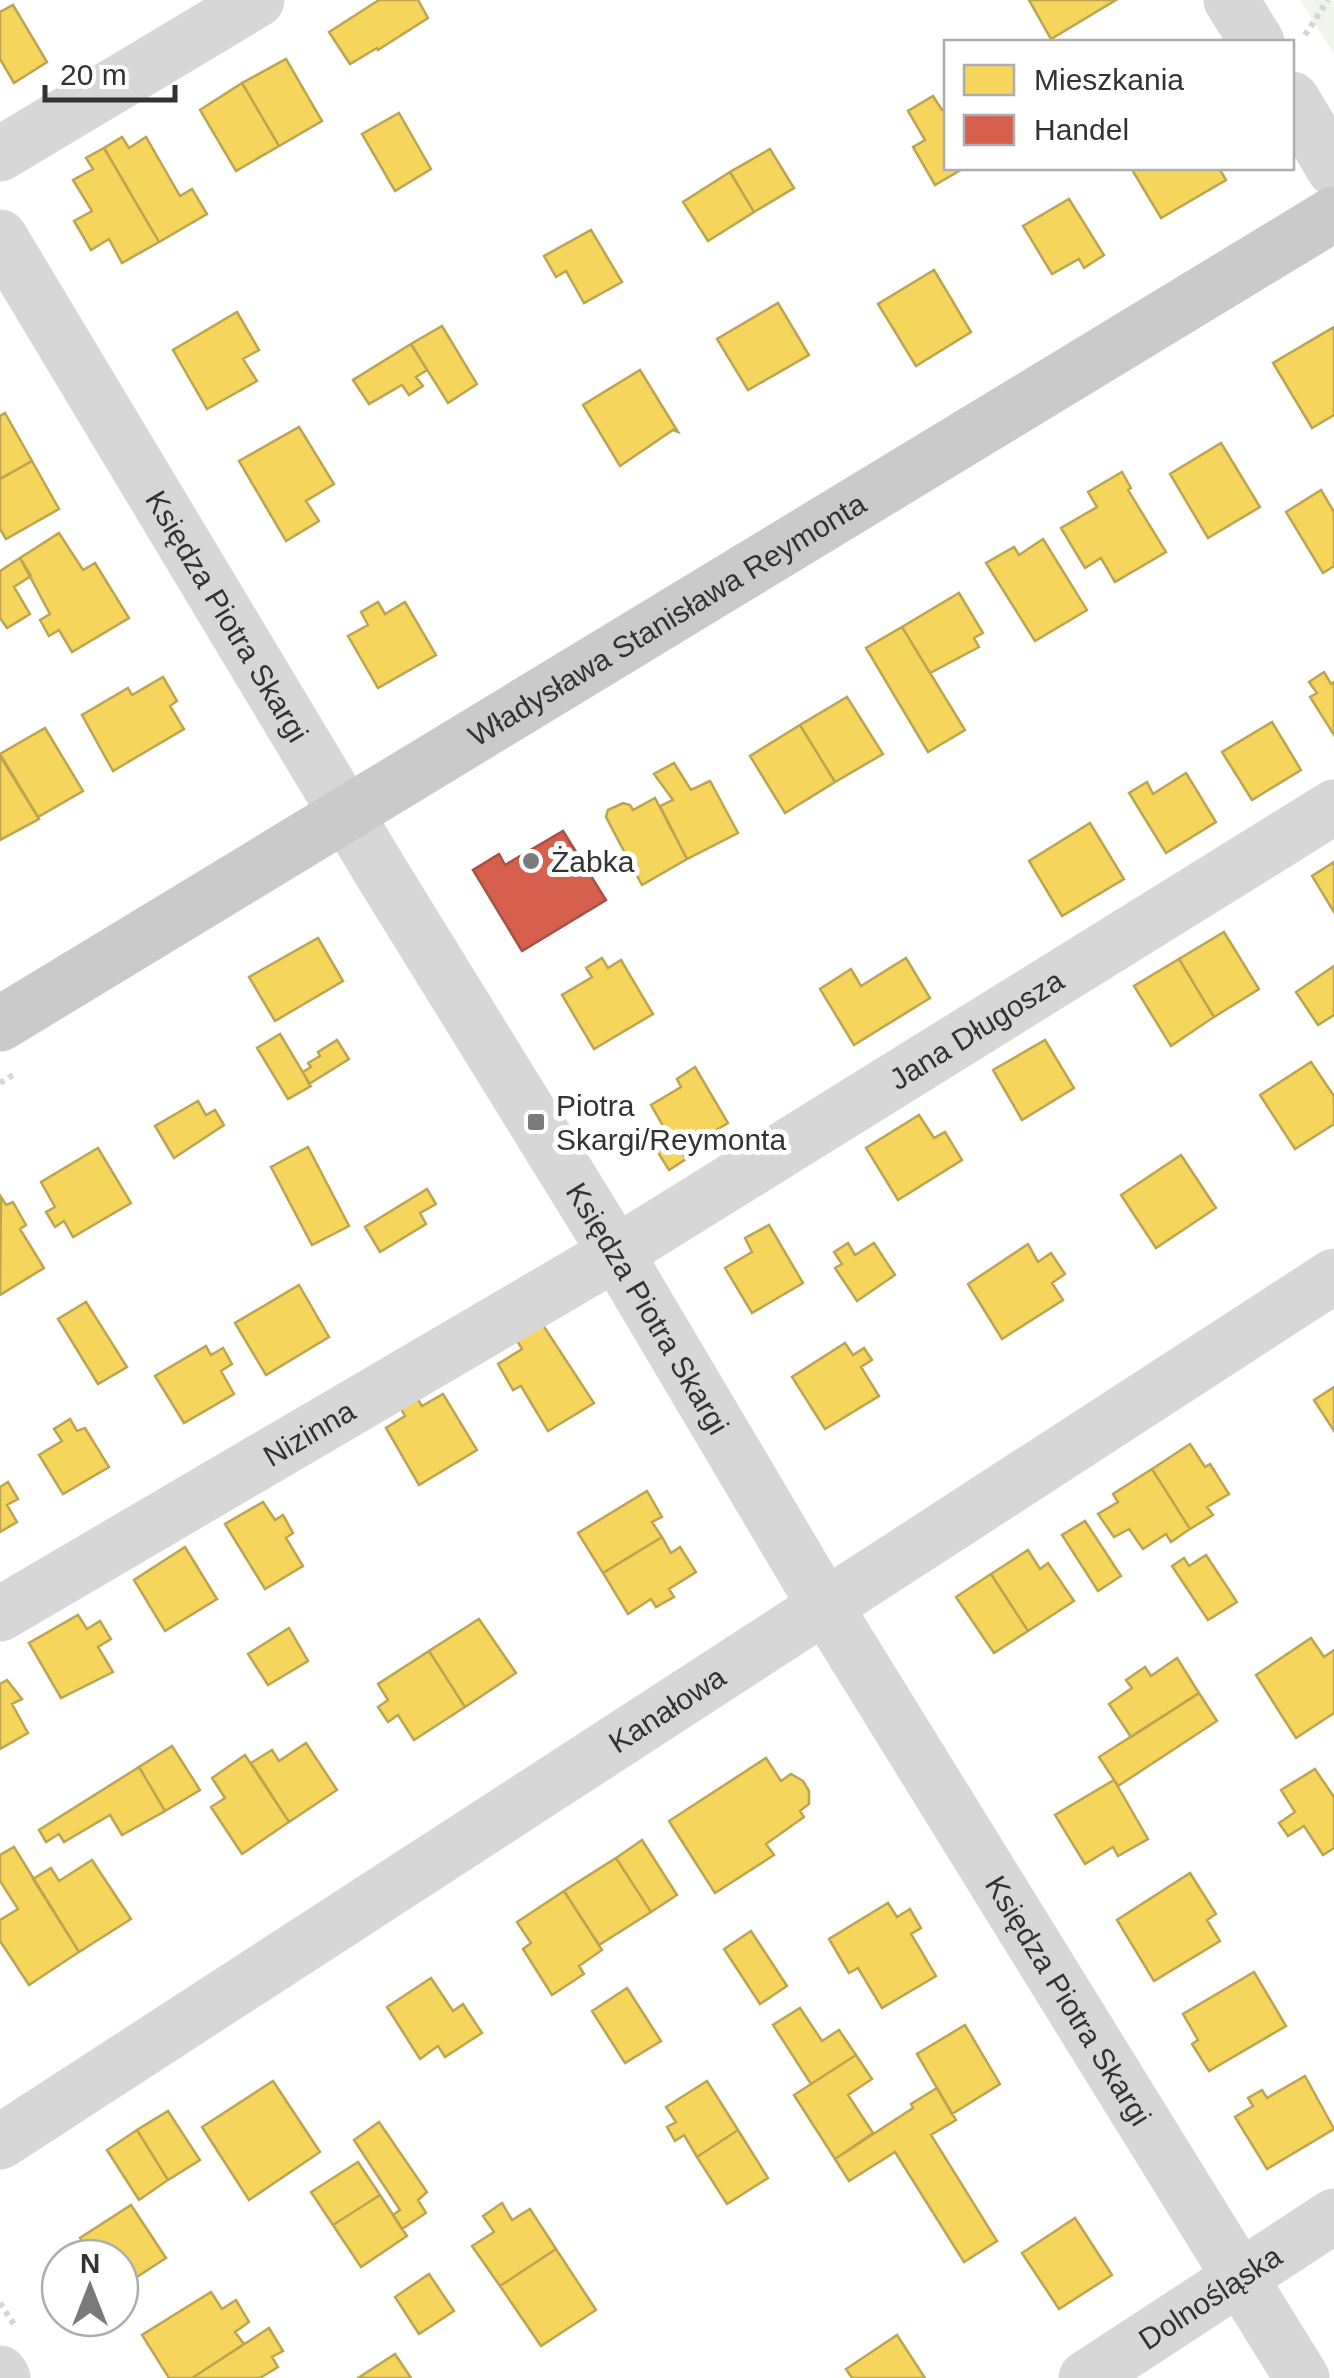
<svg xmlns="http://www.w3.org/2000/svg" width="1334" height="2378" viewBox="0 0 1334 2378" font-family="Helvetica,sans-serif">
<style>
.green{fill:#f1f5ed}
.homes{fill:#f6d55c;stroke:#bca450;stroke-width:2.5}
.shops{fill:#d6604d;stroke:#a55245;stroke-width:2.5}
.lines{fill:none;stroke-linecap:round;stroke-linejoin:round}
.path{stroke:#d6d6d6;stroke-width:6;stroke-dasharray:5 5;stroke-linecap:butt}
.minor{stroke:#d7d7d7;stroke-width:55}
.major{stroke:#cacaca;stroke-width:55}
.poi-dot{fill:#7a7a7a;stroke:#fff;stroke-width:4}
.labels{text-anchor:middle;dominant-baseline:central;stroke-width:10;stroke-linejoin:round;paint-order:stroke}
.street-label{font-size:30px;fill:#333;stroke:#fff}
.poi-label{font-size:30px;fill:#333;stroke:#fff;text-anchor:start}
</style>
<rect width="100%" height="100%" fill="#fff"/>
<path class="green" d="M1300,0H1334V54Z"/>
<path class="homes" d="M379,0H418L428,18L378,50L377,48L350,64L329,32Z
M1029,0H1116L1051,39Z
M13,5L47,62L14,83L0,59V12Z
M286,59L322,121L279,146L242,83Z
M242,83L279,146L236,171L200,110Z
M933,96L942,110L946,108V168H964L935,185L913,147L925,140L908,111Z
M399,113L431,169L395,191L362,134Z
M122,137L129,148L146,137L180,196L192,189L207,214L159,242L104,148Z
M104,148L159,242L122,263L109,239L91,250L74,221L92,211L73,180L93,169L86,158Z
M770,149L794,188L754,212L730,172Z
M1131,168H1219L1226,180L1161,218Z
M730,172L754,212L708,241L683,202Z
M1069,199L1104,255L1084,268L1079,259L1052,274L1023,226Z
M591,230L622,282L584,303L566,271L556,277L544,256Z
M934,270L971,332L916,366L878,304Z
M778,303L809,355L748,390L717,339Z
M237,312L259,350L243,359L257,381L207,409L173,350Z
M442,326L477,384L448,403L411,344Z
M1334,327V415L1312,428L1273,363Z
M411,344L427,370L416,377L423,386L409,395L402,385L369,404L353,380Z
M640,370L678,432L673,430L620,466L583,405Z
M5,413L32,461L0,479V416Z
M299,427L334,484L306,501L319,521L286,541L239,461Z
M1221,443L1260,507L1208,538L1170,474Z
M32,461L59,509L6,539L0,529V479Z
M1122,472L1131,488L1128,490L1166,552L1115,582L1101,558L1085,568L1061,528L1097,507L1088,492Z
M1321,490L1334,512V566L1323,573L1286,512Z
M59,533L83,570L95,563L129,618L72,652L59,630L49,636L40,620L50,614L20,558Z
M1043,539L1087,610L1035,641L986,563L1014,547L1019,555Z
M20,558L31,576L14,587L30,614L7,628L0,618V571Z
M959,593L983,633L974,638L979,647L930,673L902,627Z
M378,602L385,614L405,602L436,655L378,688L348,636L368,625L361,612Z
M902,627L965,730L928,752L866,648Z
M1324,672L1331,684L1334,682V735L1310,697L1317,693L1309,682Z
M163,677L177,701L170,706L184,729L113,771L82,715L128,688L132,695Z
M847,697L883,754L835,782L800,725Z
M1272,722L1301,770L1252,800L1222,752Z
M800,725L835,782L785,813L750,756Z
M45,728L83,791L38,817L0,754Z
M0,756L39,819L0,840Z
M674,763L691,790L710,781L738,833L687,859L660,806L673,800L654,774Z
M1186,773L1216,822L1166,853L1129,793L1147,782L1153,794Z
M655,798L687,859L642,885L606,817L608,810L623,803L630,805L633,810Z
M1090,823L1124,879L1062,916L1029,861Z
M1334,862V912L1312,876Z
M1224,932L1259,989L1214,1017L1179,959Z
M318,938L343,981L275,1021L249,977Z
M602,958L608,968L621,960L653,1014L594,1049L562,995L592,977L586,968Z
M906,958L930,998L854,1045L820,989L851,969L861,986Z
M1179,959L1214,1017L1171,1046L1134,986Z
M1334,966V1015L1318,1025L1296,992Z
M280,1034L311,1086L288,1099L257,1048Z
M337,1040L349,1059L309,1084L303,1072L311,1067L308,1063L320,1056L318,1052Z
M1045,1040L1074,1088L1022,1120L993,1070Z
M1311,1062L1334,1096V1124L1295,1149L1260,1095Z
M695,1067L728,1123L681,1151L686,1159L669,1170L647,1135L663,1126L651,1105L681,1087L677,1079Z
M198,1101L206,1115L215,1110L224,1125L174,1158L155,1126Z
M919,1115L934,1138L945,1132L962,1160L898,1200L866,1148Z
M308,1147L349,1226L312,1245L271,1167Z
M98,1148L131,1203L73,1237L64,1221L55,1227L46,1212L55,1207L41,1182Z
M1181,1155L1216,1208L1156,1248L1121,1195Z
M427,1189L436,1204L420,1213L426,1224L380,1252L365,1227Z
M1,1197L6,1205L13,1202L26,1225L20,1229L44,1268L0,1295Z
M769,1225L803,1283L752,1313L725,1268L752,1252L745,1238Z
M848,1243L855,1255L874,1243L895,1275L857,1301L835,1268L842,1264L834,1252Z
M1028,1244L1038,1262L1051,1253L1065,1274L1052,1283L1063,1300L1002,1339L968,1284Z
M299,1285L329,1337L266,1375L235,1323Z
M86,1302L127,1367L98,1384L58,1319Z
M537,1316L594,1403L548,1431L521,1386L513,1390L498,1364L522,1349L512,1332Z
M845,1343L853,1355L864,1348L872,1360L861,1367L879,1396L825,1429L792,1377Z
M206,1346L211,1355L223,1348L232,1364L221,1371L234,1394L184,1423L155,1376Z
M1334,1387V1431L1314,1400Z
M443,1394L477,1450L419,1485L386,1428L405,1416L400,1407L417,1398L422,1406Z
M70,1419L77,1431L85,1428L109,1467L63,1494L39,1455L62,1441L54,1429Z
M1190,1444L1205,1467L1210,1464L1229,1494L1207,1507L1213,1515L1190,1529L1152,1469Z
M1152,1469L1190,1529L1171,1542L1166,1534L1143,1549L1129,1529L1114,1537L1098,1514L1118,1502L1113,1494Z
M8,1482L18,1499L7,1505L17,1522L0,1532V1487Z
M647,1491L662,1517L652,1522L662,1537L603,1573L578,1533Z
M263,1502L275,1520L283,1515L293,1533L286,1538L303,1566L265,1589L225,1524Z
M1085,1521L1121,1576L1098,1591L1062,1535Z
M662,1537L671,1553L680,1547L696,1572L669,1589L674,1597L656,1607L651,1599L628,1614L603,1573Z
M185,1547L217,1599L165,1631L134,1580Z
M1028,1550L1040,1569L1048,1563L1074,1601L1028,1631L991,1574Z
M1206,1555L1237,1602L1208,1620L1172,1566L1184,1558L1189,1566Z
M991,1574L1028,1631L994,1653L956,1597Z
M78,1615L87,1629L100,1621L111,1639L98,1647L113,1672L61,1698L29,1643Z
M479,1619L516,1673L465,1707L429,1651Z
M289,1628L308,1661L268,1685L248,1654Z
M1311,1638L1324,1657L1334,1650V1713L1296,1738L1256,1675Z
M429,1651L465,1707L414,1740L398,1715L388,1722L378,1707L388,1700L378,1684Z
M1177,1658L1199,1693L1131,1737L1109,1704L1132,1688L1126,1680L1145,1667L1151,1676Z
M7,1680L22,1699L12,1704L28,1733L0,1749V1684Z
M1199,1693L1217,1721L1118,1786L1099,1757Z
M306,1743L337,1790L289,1822L251,1763L272,1750L279,1761Z
M172,1746L200,1790L165,1811L139,1767Z
M245,1755L289,1822L242,1854L211,1807L225,1798L212,1778Z
M766,1758L781,1781L791,1774L803,1781L809,1791V1804L800,1811L804,1817L766,1844L774,1855L715,1893L669,1821Z
M139,1767L165,1811L122,1835L110,1815L64,1842L59,1834L46,1842L39,1830Z
M1315,1769L1334,1797V1848L1323,1855L1304,1826L1288,1836L1279,1823L1295,1812L1281,1790Z
M1114,1780L1148,1839L1118,1856L1113,1847L1085,1864L1055,1815Z
M642,1840L677,1895L651,1912L616,1858Z
M14,1847L79,1952L29,1985L0,1941V1920L18,1909L0,1881V1855Z
M616,1858L651,1912L599,1945L564,1891Z
M92,1860L131,1919L79,1952L33,1879L51,1868L59,1881Z
M1190,1873L1216,1914L1207,1920L1220,1941L1154,1981L1117,1920Z
M564,1891L602,1950L579,1966L584,1974L552,1995L523,1949L531,1943L517,1922Z
M888,1903L897,1917L910,1909L921,1928L911,1934L936,1976L882,2008L858,1968L849,1973L829,1939Z
M751,1931L787,1986L760,2004L724,1949Z
M1254,1972L1286,2026L1209,2071L1192,2044L1198,2040L1183,2014Z
M431,1978L453,2011L463,2004L482,2033L445,2057L438,2046L420,2059L387,2007Z
M627,1988L661,2041L625,2063L592,2011Z
M800,2008L822,2041L839,2030L856,2055L811,2084L773,2025Z
M965,2025L1000,2084L952,2114L917,2054Z
M856,2055L872,2079L848,2095L873,2133L835,2159L794,2095Z
M1305,2076L1334,2129L1267,2169L1235,2117L1253,2106L1248,2098L1262,2090L1267,2098Z
M273,2081L320,2152L249,2200L202,2127Z
M707,2081L738,2130L697,2157L684,2135L675,2141L667,2127L676,2122L666,2107Z
M937,2088L956,2120L931,2135L997,2241L964,2262L895,2152L849,2181L835,2159L913,2108L911,2104Z
M168,2111L200,2160L168,2180L137,2130Z
M379,2122L427,2192L418,2200L426,2213L402,2229L393,2215L400,2210L354,2140Z
M137,2130L168,2180L139,2200L107,2150Z
M738,2130L768,2178L727,2204L697,2157Z
M358,2162L380,2195L333,2225L311,2192Z
M380,2195L407,2236L361,2267L333,2225Z
M502,2203L512,2220L530,2209L556,2249L500,2286L472,2246L494,2232L483,2216Z
M131,2205L166,2258L120,2288V2258H92L80,2238Z
M1075,2218L1112,2275L1059,2309L1022,2253Z
M556,2249L596,2310L541,2346L500,2286Z
M429,2274L454,2311L419,2334L395,2297Z
M211,2292L222,2309L236,2300L249,2322L235,2332L244,2344L192,2378H169L142,2335Z
M269,2328L283,2351L272,2357L278,2367L260,2378H192Z
M897,2335L925,2378H852L846,2369Z
M395,2354L411,2378H358Z"/>
<path class="shops" d="M563,831L606,900L522,951L473,870L499,854L505,865Z"/>
<g class="lines">
<path class="path" d="M1305,35L1328,0
M0,1083L16,1073
M0,2303L15,2326"/>
<g class="minor">
<path d="M1231,0L1257,42"/>
<path d="M1292,99L1334,169"/>
<path d="M0,154L257,0"/>
<path id="s1" d="M0,237L381,872L616,1253L825,1606L1302,2378"/>
<path id="s2" d="M0,1614L616,1253L1334,807"/>
<path id="s3" d="M0,2142L1334,1276"/>
<path d="M0,2373L3,2378"/>
<path id="s4" d="M1086,2378L1334,2216"/>
</g>
<path class="major" id="s5" d="M0,1024L1334,214"/>
</g>
<g class="poi-dot">
<circle cx="531" cy="861" r="10"/>
<rect x="526" y="1112" width="20" height="20" rx="5"/>
</g>
<g class="labels">
<g class="street-label">
<text stroke="none"><textPath href="#s1" startOffset="442">Księdza Piotra Skargi</textPath></text>
<text stroke="none"><textPath href="#s5" startOffset="780">Władysława Stanisława Reymonta</textPath></text>
<text stroke="none"><textPath href="#s2" startOffset="1138">Jana Długosza</textPath></text>
<text stroke="none"><textPath href="#s1" startOffset="1252">Księdza Piotra Skargi</textPath></text>
<text stroke="none"><textPath href="#s2" startOffset="358">Nizinna</textPath></text>
<text stroke="none"><textPath href="#s3" startOffset="795">Kanałowa</textPath></text>
<text stroke="none"><textPath href="#s1" startOffset="2062">Księdza Piotra Skargi</textPath></text>
<text stroke="none"><textPath href="#s4" startOffset="148">Dolnośląska</textPath></text>
</g>
<g class="poi-label">
<text x="551" y="861">Żabka</text>
<text x="556" y="1105">Piotra<tspan x="556" dy="34">Skargi/Reymonta</tspan></text>
</g>
</g>
<rect x="944" y="40" width="350" height="130" fill="#ffffff" stroke="#adadad" stroke-width="2.5"/>
<rect x="964" y="65" width="50" height="30" fill="#f6d55c" stroke="#adadad" stroke-width="2.5"/>
<text x="1034" y="90" font-size="30" fill="#333333">Mieszkania</text>
<rect x="964" y="115" width="50" height="30" fill="#d6604d" stroke="#adadad" stroke-width="2.5"/>
<text x="1034" y="140" font-size="30" fill="#333333">Handel</text>
<g transform="translate(90 2288)"><circle r="48" fill="#ffffff" stroke="#adadad" stroke-width="2.5"/>
<path d="M0-8L18 38L0 25L-18 38Z" fill="#7a7a7a"/>
<text y="-15" font-size="28" font-weight="bold" text-anchor="middle" fill="#333333">N</text>
</g>
<path d="M45 85v15h130v-15" fill="none" stroke="#333333" stroke-width="5"/>
<text x="60" y="85" font-size="30" fill="#333333" stroke="#ffffff" stroke-width="8" paint-order="stroke">20 m</text>
</svg>
